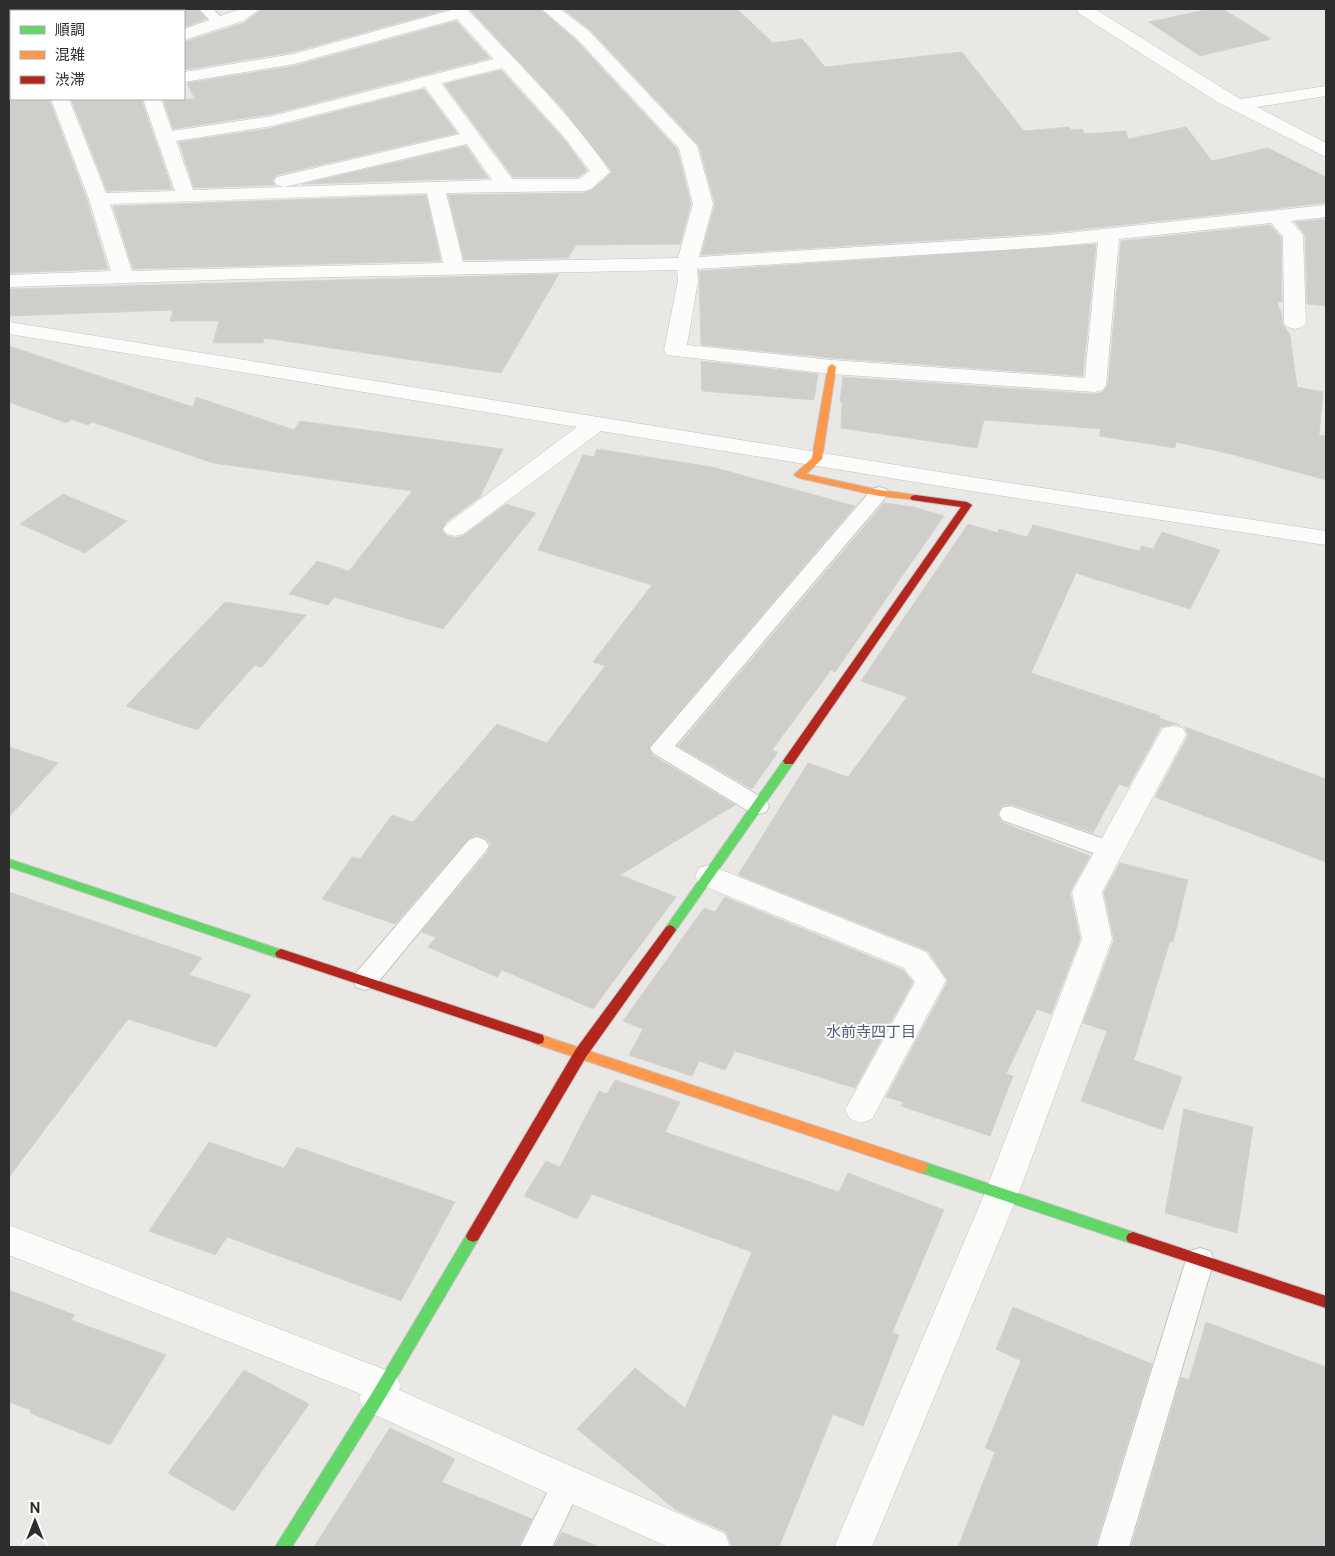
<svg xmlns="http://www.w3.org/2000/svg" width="1335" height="1556" viewBox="0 0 1335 1556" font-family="'Public Sans','Noto Sans JP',sans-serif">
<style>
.building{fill:#cfcecb;stroke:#d5d3d0}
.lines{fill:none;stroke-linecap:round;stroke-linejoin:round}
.lane-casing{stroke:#c4c4c4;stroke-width:2}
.street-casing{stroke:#c4c4c4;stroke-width:1}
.fast-casing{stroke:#c4c4c4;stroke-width:2}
.slow-casing{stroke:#c4c4c4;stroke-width:2}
.jam-casing{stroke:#c4c4c4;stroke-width:2}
.lane{fill:#fcfcfb;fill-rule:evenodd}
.street{fill:#fcfcfb;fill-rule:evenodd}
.fast{fill:#63d668;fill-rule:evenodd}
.slow{fill:#ff974d;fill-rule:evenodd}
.jam{fill:#b3261e;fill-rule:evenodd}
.labels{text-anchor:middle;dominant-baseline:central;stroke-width:4;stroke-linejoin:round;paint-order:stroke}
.neighbourhood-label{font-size:15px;fill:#535b79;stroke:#fff}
</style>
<rect width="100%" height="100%" fill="#eae8e5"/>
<path class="building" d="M184,9H197L206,19L184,27Z
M262,9H449L293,52L184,70V42L244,23Z
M469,9H540L576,40L677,149L691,204L680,244L576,245L568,258L464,260L448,195L584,193L592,190L612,172L561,107Z
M563,9H737L773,43L802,39L825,67L962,52L1024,131L1069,127L1071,130L1082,129L1085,134L1126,131L1128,139L1186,127L1212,161L1268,148L1326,177V203L1048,233L701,255L715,204L699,146L590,30Z
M1210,9H1223L1271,39L1200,56L1149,22Z
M456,21L490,58L272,114L173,129L163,99H195L187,83L294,66Z
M501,70L564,139L587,171L578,177H513L444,84Z
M424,89L457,133L277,175L272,181L275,185L194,188L179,142L272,128Z
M9,99H49L87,200L108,269L9,273Z
M71,99H141L172,189L107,191Z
M466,146L488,178L303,184Z
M426,195L441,261L133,269L113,206Z
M1326,219V306L1307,304L1305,235L1295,222Z
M1270,225L1281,237L1282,302H1277L1282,315V323L1290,335L1297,387L1323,392L1319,435L1326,436V480L1231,454L1176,442L1175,448L1099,436L1101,429L984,420L977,448L841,428L842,402H840L843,377L1095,394L1103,392L1108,385L1121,241Z
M1096,244L1083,376L832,358L701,345L699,271Z
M559,274L501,373L264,338L263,343H213L219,321H170L173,310L9,316V289Z
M9,346L193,407L196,397L294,430L300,421L503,449L480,497L446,522L442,530L447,536L455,538L463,536L506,504L536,513L443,629L334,597L328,605L289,594L317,561L349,571L412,491L213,463L92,422L88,425L71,419L67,423L9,402Z
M701,361L818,374L814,400L702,391Z
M597,449L712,467L855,506L649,747L652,755L735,805L620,875L676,897L593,1009L502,970L497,977L428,947L436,937L421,932L487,853L491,845L486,838L476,835L468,839L395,924L322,899L352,857L360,859L392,815L413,822L497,724L547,743L605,666L593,662L652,585L538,550L583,455L594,457Z
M63,494L127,521L85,553L20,524Z
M884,503L914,507L944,516L835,672L831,670L772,750L778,752L752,789L678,746Z
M968,524L998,533L999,529L1027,537L1033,525L1139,551L1142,546L1153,549L1162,532L1220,550L1190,609L1076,573L1031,673L1160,716L1159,718L1180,725L1173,724L1161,727L1128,787L1119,784L1093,833L1011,804L1002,806L997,813L1001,822L1090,856L1070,892L1080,939L1051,1014L1037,1009L1006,1074L1013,1076L990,1136L901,1106L903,1102L886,1097L948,981L928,951L738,875L808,763L848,777L907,697L861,681Z
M225,602L306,615L262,667L255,665L197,730L126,706Z
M1185,727L1326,779V862L1155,797L1188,736Z
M9,747L58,763L9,817Z
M1120,863L1188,880L1173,942L1170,941L1134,1060L1182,1077L1163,1130L1081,1101L1107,1031L1083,1023L1114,940L1104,892Z
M9,892L202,958L189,975L251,995L216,1047L128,1019L9,1177Z
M725,897L903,970L913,982L855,1088L735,1051L725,1070L699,1061L692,1076L629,1055L643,1029L623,1021L704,908L715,912Z
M615,1080L680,1102L665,1132L839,1192L848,1173L944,1210L892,1333L899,1335L863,1426L833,1414L779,1547H732L726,1532L676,1510L577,1429L635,1368L685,1408L752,1252L592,1194L577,1219L524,1196L546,1161L560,1167L599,1091L607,1094Z
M1184,1109L1253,1127L1237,1233L1165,1213Z
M209,1142L284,1168L297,1147L455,1202L401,1301L227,1237L215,1255L149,1231Z
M9,1290L75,1315L71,1320L166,1355L110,1445L30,1413L31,1410L9,1402Z
M1013,1307L1152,1364L1095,1547H958L995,1452L985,1448L1021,1361L996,1349Z
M1206,1322L1326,1367V1547H1131L1181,1377L1189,1380Z
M244,1370L309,1404L234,1511L168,1473Z
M390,1428L455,1459L442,1482L532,1519L518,1547H314Z
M562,1532L597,1546V1547H554Z"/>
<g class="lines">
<g class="lane-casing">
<path id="lane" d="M199,9H213L227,23L225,26H215Z
M879,487L886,489L889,493L886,497L675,746L766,800L769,806L766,812L758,814L750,812L653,753L650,748L872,489Z
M1010,806L1118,844L1122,850L1118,856L1110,859L1002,820L999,814L1002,808Z
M477,837L485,840L489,846L485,852L374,987L365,990L356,987L353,980L356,973L469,840Z
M1200,1248L1210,1251L1214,1260L1129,1547H1097L1186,1260L1190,1251Z
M568,1468L579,1473L583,1483L552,1547H520L557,1473Z"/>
</g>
<g class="street-casing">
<path id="street" d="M240,9H260L243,21L184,40V29Z
M455,9H467C516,62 569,112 610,172L591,189L584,191L446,193L463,262L678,258L693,204L679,148L577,39L542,9H560L589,31L697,146L713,204L699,257L1048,235L1326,205V217L1291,221L1303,235L1306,323L1302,327L1295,329L1288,327L1284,323L1283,236L1271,223L1119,239L1106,385L1103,390L1095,392L832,374L667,355L664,350L678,281L677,270L244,279L9,287V275L111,271L89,199L51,99H69L106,193L175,191L143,99H161L172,131L272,116L494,59L457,19L294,64L184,82V72L293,54ZM502,68L565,138L590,171L579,179H512L441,83ZM425,87L460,134L277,177L274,181L277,185L284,187L467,144L492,180L193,190L176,141L272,126ZM427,193L443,263L132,271L110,204ZM1098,242L1085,378L832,360L687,345L698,281L697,269L1048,247Z
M1076,9H1095L1240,99L1326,86V96L1257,107L1326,143V157L1217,102L1078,13Z
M9,53H11V64H9Z
M9,322L977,478L1326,531V545L977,492L601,431L463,534L455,536L447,534L443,529L447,524L577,427L9,334Z
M1173,726L1183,728L1186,735L1102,892L1112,939L1018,1195L872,1547H834L984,1195L1082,939L1072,892L1163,728Z
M709,865L926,952L946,980L872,1119L861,1123L850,1119L845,1110L915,982L904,968L699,884L695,876L699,868Z
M9,1225L396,1374L401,1386L399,1390L725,1534L730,1547H668L364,1410L359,1398L361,1394L9,1255Z"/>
</g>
<g class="fast-casing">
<path id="fast" d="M789,757L795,761L793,764L674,933H666L664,930L666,927L785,758Z
M9,859L285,951L287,954L285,957L281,959L9,867Z
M921,1161L1133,1232L1138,1234L1140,1238L1138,1242L1133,1244L916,1171L914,1167L916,1163Z
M473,1230L478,1232L480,1236L478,1240L382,1403L292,1547H275L372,1393L468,1232Z"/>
</g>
<g class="slow-casing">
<path id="slow" d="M832,364L836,367L822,459L806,474L879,490L915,495L918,496L920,498L918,500L879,496L799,478L794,475L812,458L828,367Z
M538,1034L921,1161L926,1163L928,1167L926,1171L921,1173L533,1043L532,1039L533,1035Z"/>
</g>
<g class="jam-casing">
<path id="jam" d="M915,495L967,502L972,505L793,764H785L783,761L785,758L961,507L912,500L910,498L912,496Z
M670,925L674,927L676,930L674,933L586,1057L478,1240L473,1242L468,1240L466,1236L468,1232L576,1049L666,927Z
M281,949L543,1035L544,1039L543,1043L538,1044L277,957L275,954L277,951Z
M1133,1232L1326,1296V1308L1128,1242L1126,1238L1128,1234Z"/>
</g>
<use href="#lane" class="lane"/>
<use href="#street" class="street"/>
<use href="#fast" class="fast"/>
<use href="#slow" class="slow"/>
<use href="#jam" class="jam"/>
</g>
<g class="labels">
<g class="neighbourhood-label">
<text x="871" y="1031">水前寺四丁目</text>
</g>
</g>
<rect width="1335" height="1556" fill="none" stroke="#2d2d2d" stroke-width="20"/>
<rect x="10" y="10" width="175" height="90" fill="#ffffff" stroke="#ababab"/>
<rect x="20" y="26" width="25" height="8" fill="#63d668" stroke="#ababab"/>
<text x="55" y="35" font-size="15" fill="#2d2d2d">順調</text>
<rect x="20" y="51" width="25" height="8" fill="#ff974d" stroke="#ababab"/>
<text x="55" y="60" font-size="15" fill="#2d2d2d">混雑</text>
<rect x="20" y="76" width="25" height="8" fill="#b3261e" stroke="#ababab"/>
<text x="55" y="85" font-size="15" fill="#2d2d2d">渋滞</text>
<g transform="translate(35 1521)" stroke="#ffffff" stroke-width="4" paint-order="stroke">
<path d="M0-4L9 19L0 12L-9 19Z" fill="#2d2d2d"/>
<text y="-8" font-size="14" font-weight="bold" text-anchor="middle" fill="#2d2d2d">N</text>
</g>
</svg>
